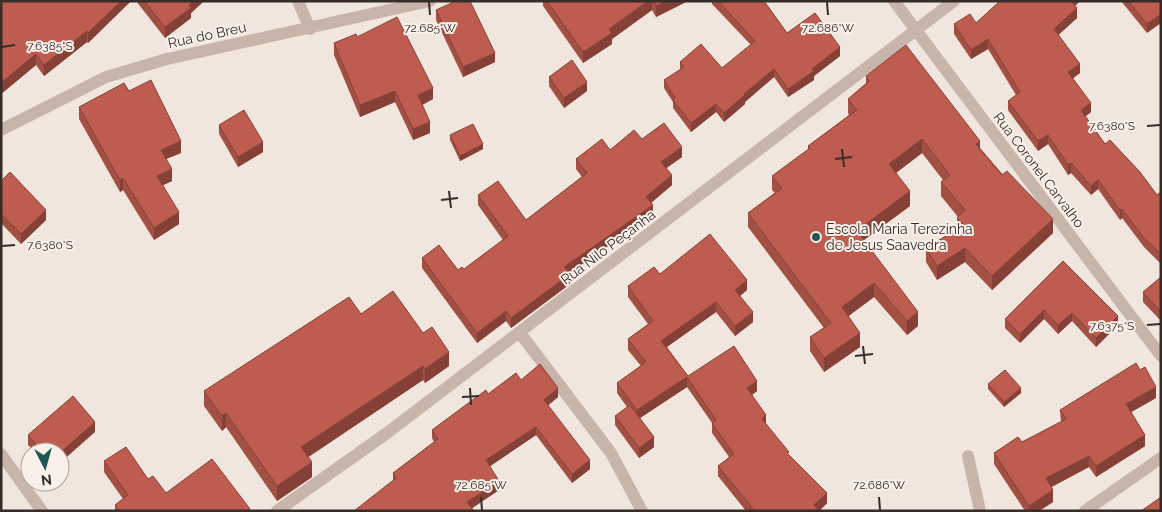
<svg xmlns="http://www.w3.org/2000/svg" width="1162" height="512" viewBox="0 0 1162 512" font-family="Raleway,sans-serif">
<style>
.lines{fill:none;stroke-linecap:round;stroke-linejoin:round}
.service{stroke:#c8b5aa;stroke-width:12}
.minor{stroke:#c8b5aa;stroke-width:12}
.wall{fill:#a35044}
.shaded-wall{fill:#854137}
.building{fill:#be5d4f;stroke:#854137}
.ticks{fill:none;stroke:#362c29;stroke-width:2}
.poi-dot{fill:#215553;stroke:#f9f0ea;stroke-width:2}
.labels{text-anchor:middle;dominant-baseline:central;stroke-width:4;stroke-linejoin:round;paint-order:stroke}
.street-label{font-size:14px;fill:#362c29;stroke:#f9f0ea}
.poi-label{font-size:14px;fill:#362c29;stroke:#f9f0ea;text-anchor:start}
.ticks-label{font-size:12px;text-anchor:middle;fill:#362c29;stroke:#f9f0ea;stroke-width:4;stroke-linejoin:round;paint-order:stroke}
</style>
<rect width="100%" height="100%" fill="#f1e6de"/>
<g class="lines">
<path class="service" d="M298,1L310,29
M968,456L980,511"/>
<path class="minor" d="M894,1L1161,356
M1,130L106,77L167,59L430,1
M520,333L611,453L642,511
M1,454L42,511
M277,511L387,433L954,1
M1085,511L1161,458"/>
</g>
<path class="wall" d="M1,1H131L88,43L87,42L44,76L36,65L1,94Z
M136,1H204L191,13V18L165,38Z
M543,1H586V2L588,1H688L656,17L652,10L612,39V44L583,63L543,6Z
M712,1H764L787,33L840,56L814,76V80L788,97L774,77L745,102V104L724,122L716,112L691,132L673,108V102L664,88V80L680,70V62L722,68L751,45L712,4Z
M1000,1H1080L1075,6L1077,18L1058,35L1080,73L1073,78L1091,112L1085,116L1105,144L1157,195L1161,192V264L1144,247L1122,218L1120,220L1098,189L1091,195L1071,173L1068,175L1048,144L1038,151L1008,110V101L1016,95L988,49L971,59L954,34V24L976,23Z
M1121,1H1161L1147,33Z
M436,10L495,62L463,77L436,20Z
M357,37L433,99L422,105L430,133L413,140L395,102L360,117L334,55V43Z
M866,76L980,148L1053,233L992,290L965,262L937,280L926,262V248L957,230V218L958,217L941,196V182L943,180L922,153L896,173L910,206L864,240L918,326L907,335L874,297L848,316L860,347L824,372L810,351V337L824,328L748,227V213L775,193L772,190V176L808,150V146L849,115L848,113V99L866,84Z
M549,77L587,91L564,108L549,86Z
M129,91L181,153L166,159L172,181L163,185L179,224L154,240L123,190L120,192L79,119V107Z
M219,125L263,152L238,167L219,134Z
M450,135L483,149L460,161L450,140Z
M642,139L682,157L666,168L672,185L651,203L653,215L569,273L570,284L511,328L506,321L477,343L422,268V258L458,270L464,269L503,240L478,205V195L526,220L582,177L576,169V159L610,150Z
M1,181L46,220L21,244L1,223Z
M1063,261L1118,325L1096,347L1072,321L1058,334L1044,319L1020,343L1005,328V319Z
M660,274L747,290L740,296L753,322L735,336L716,312L667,347L688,376L757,391L752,395L766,425L789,455L827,503L819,511H746L718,476V466L729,457L712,433V423L687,387L640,418L654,447L639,458L615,425V416L627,407L617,393V383L641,366L628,350V339L648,324L628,297V286Z
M1161,277V321L1143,302V292Z
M361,314L423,333L449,366L425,383L423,380L308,457L312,477L277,501L226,427L222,431L204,406V391Z
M521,380L558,397L548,405L590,469L572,483L536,435L490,466L499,490L472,508L393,480V473L434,442L432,438V430L488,394Z
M988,384L1021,393L1004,407L988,389Z
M1156,398L1131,412L1145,446L1096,477L1089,467L1051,487L1053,502L1039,511H1025L994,464V453L1022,442L1061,422L1060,410Z
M95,432L60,452H35L28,445V435Z
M104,461L148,479L166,493L250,511H115V505L123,499L104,472Z"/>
<path class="shaded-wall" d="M121,1H131L88,43V33Z
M193,1H204L191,13V18L165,38V27Z
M648,1H652V10L612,39V44L583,63V52L609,29Z
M666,1H688L656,17V6Z
M1070,1H1080L1070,10Z
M1077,8V18L1054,39V29Z
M1161,14V23L1147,33V24Z
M87,31V42L44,76V65Z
M988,39V49L971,59V50Z
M840,47V56L814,76V80L788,97V89L812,69Z
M495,53V62L463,77V67Z
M36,54V65L1,94V83Z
M1080,64V73L1068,82V72Z
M774,69V77L745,102V104L724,122V113L744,94Z
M587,82V91L564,108V98Z
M433,88V99L418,107V95Z
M395,91V102L360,117V105Z
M1091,103V112L1081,120V110Z
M716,104V112L691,132V123Z
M430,122V133L413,140V129Z
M1048,135V144L1038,151V141Z
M922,139V153L889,178V164Z
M181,141V153L161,161V150Z
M980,141V155L976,144Z
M263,142V152L238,167V157Z
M483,144V149L460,161V156Z
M682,147V157L661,172V162Z
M1071,163V173L1068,175V165Z
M172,169V181L157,188V176Z
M672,175V185L646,207V197Z
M123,178V190L120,192V180Z
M1098,180V189L1091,195V186Z
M910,191V206L857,245V231Z
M653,205V215L564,277V267Z
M1122,209V218L1120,220V210Z
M46,210V220L21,244V234Z
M179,212V224L154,240V228Z
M1053,219V233L992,290V276Z
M965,248V262L937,280V266Z
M570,274V284L511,328V318Z
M747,280V290L735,300V290Z
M874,283V297L842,321V307Z
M716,302V312L661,351V341Z
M1044,310V319L1020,343V334Z
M506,311V321L477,343V333Z
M753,312V322L735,336V326Z
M918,312V326L907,335V321Z
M1072,313V321L1058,334V325Z
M1118,316V325L1096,347V338Z
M860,333V347L824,372V358Z
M449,352V366L425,383V369Z
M423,366V380L301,462V447Z
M687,377V387L637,420V410Z
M757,381V391L747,398V388Z
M1156,387V398L1126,415V404Z
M558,388V397L544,409V400Z
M1021,388V393L1004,407V402Z
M226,413V427L222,431V416Z
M766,415V426L762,419Z
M95,422V432L60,463V453Z
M536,427V435L486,469V460Z
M1145,435V446L1096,477V466Z
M654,437V447L639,458V448Z
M1089,456V467L1046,490V478Z
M590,460V469L572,483V474Z
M312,462V477L277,501V486Z
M499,481V490L468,511L467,502Z
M1053,490V502L1039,511H1029V506Z
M827,493V503L819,511L814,505Z"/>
<path class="building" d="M1,1H121L88,33L87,31L44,65L36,54L1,83Z
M144,1H193L189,5L191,8L165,27Z
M456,1H470L495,53L463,67L436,10Z
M547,1H586V2L588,1H648L609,29L612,33L583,52Z
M654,1H666L656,6Z
M718,1H764L787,33L815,13L840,47L812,69L814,71L788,89L774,69L744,94L745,95L724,113L716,104L691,123L673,100L675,98L664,80L684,67L680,62L701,44L722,68L755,41Z
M1000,1H1071L1077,8L1054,29L1080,64L1068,72L1091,103L1081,110L1105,144L1110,140L1140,172L1157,195L1161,192V254L1144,238L1122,209L1120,210L1098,180L1091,186L1071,163L1068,165L1048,135L1038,141L1008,101L1020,92L988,39L971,50L954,24L970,14L976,23Z
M1128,1H1161V14L1147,24Z
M397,17L433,88L418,95L430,122L413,129L395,91L360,105L334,43L356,34L357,37Z
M906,45L980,141L976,144L1002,175L1007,171L1053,219L992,276L965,248L937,266L926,248L964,225L957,218L965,210L941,182L950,175L922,139L889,164L910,191L857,231L918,312L907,321L874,283L842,307L860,333L824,358L810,337L831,323L748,213L782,188L772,176L810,148L808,146L857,110L848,99L869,81L866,76Z
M572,60L587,82L564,98L549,77Z
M151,80L181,141L161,150L172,169L157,176L179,212L154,228L123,178L120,180L79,107L124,83L129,91Z
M244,110L263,142L238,157L219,125Z
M664,123L682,147L661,162L672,175L646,197L653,205L564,267L570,274L511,318L506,311L477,333L422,258L439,245L458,270L462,267L464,269L508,236L478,195L498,181L526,220L587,173L576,159L602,139L610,150L634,130L642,139Z
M473,124L483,144L460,156L450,135Z
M10,172L46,210L21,234L1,214V181Z
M710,234L747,280L735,290L753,312L735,326L716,302L661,341L688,376L734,346L757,381L747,388L766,415L762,419L789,452L787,453L827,493L814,505L819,511H755L718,466L734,454L712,423L716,420L687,377L637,410L617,383L646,362L628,339L653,321L628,286L654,267L660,274Z
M1063,261L1118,316L1096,338L1072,313L1058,325L1044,310L1020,334L1005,319Z
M1161,277V312L1143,292Z
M393,291L423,333L432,327L449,352L425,369L423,366L301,447L312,462L277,486L226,413L222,416L204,391L349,297L361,314Z
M1136,363L1140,370L1145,367L1156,387L1126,404L1145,435L1096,466L1089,456L1046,478L1053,490L1029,506L994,453L1018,437L1022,442L1066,419L1060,410Z
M540,364L558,388L544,400L590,460L572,474L536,427L486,460L499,481L467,502L474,511H354L396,478L393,473L438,439L432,430L486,390L488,394L516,373L521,380Z
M1005,370L1021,388L1004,402L988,384Z
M73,396L95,422L60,453V452H43L28,435Z
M630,405L654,437L639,448L615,416Z
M126,447L148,479L153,476L166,493L212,459L250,509L247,511H120L115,505L128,495L104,461Z
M1161,497V511H1141Z"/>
<path class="ticks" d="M429,2L430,15M827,2L828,15M2,47L15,45M1147,126L1160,125M842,149L844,167M835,159L852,157M449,191L451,208M441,200L458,198M2,246L15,245M1147,325L1160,324M863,346L865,364M855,356L873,354M470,388L471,405M462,397L479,396M481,497L482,510M879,497L880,510"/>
<circle class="poi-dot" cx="816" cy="237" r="5"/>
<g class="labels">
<g class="street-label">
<text transform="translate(207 35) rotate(-12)">Rua do Breu</text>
<text transform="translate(1039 170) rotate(53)">Rua Coronel Carvalho</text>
<text transform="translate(608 247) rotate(-37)">Rua Nilo Peçanha</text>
</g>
<g class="poi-label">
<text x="826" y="229">Escola Maria Terezinha<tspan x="826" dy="16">de Jesus Saavedra</tspan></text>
</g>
</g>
<g class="ticks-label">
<text x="430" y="32">72.685°W</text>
<text x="828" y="32">72.686°W</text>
<text x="50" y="50">7.6385°S</text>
<text x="1112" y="130">7.6380°S</text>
<text x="50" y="249">7.6380°S</text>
<text x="1112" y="330">7.6375°S</text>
<text x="481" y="489">72.685°W</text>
<text x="879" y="489">72.686°W</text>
</g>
<rect width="1162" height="512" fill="none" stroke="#362c29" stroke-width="5"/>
<g transform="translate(45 467) rotate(174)"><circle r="24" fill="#f9f0ea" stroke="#aba29d"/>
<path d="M0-4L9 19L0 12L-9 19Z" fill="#215553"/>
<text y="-8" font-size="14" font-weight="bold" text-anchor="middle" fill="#362c29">N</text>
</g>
</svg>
